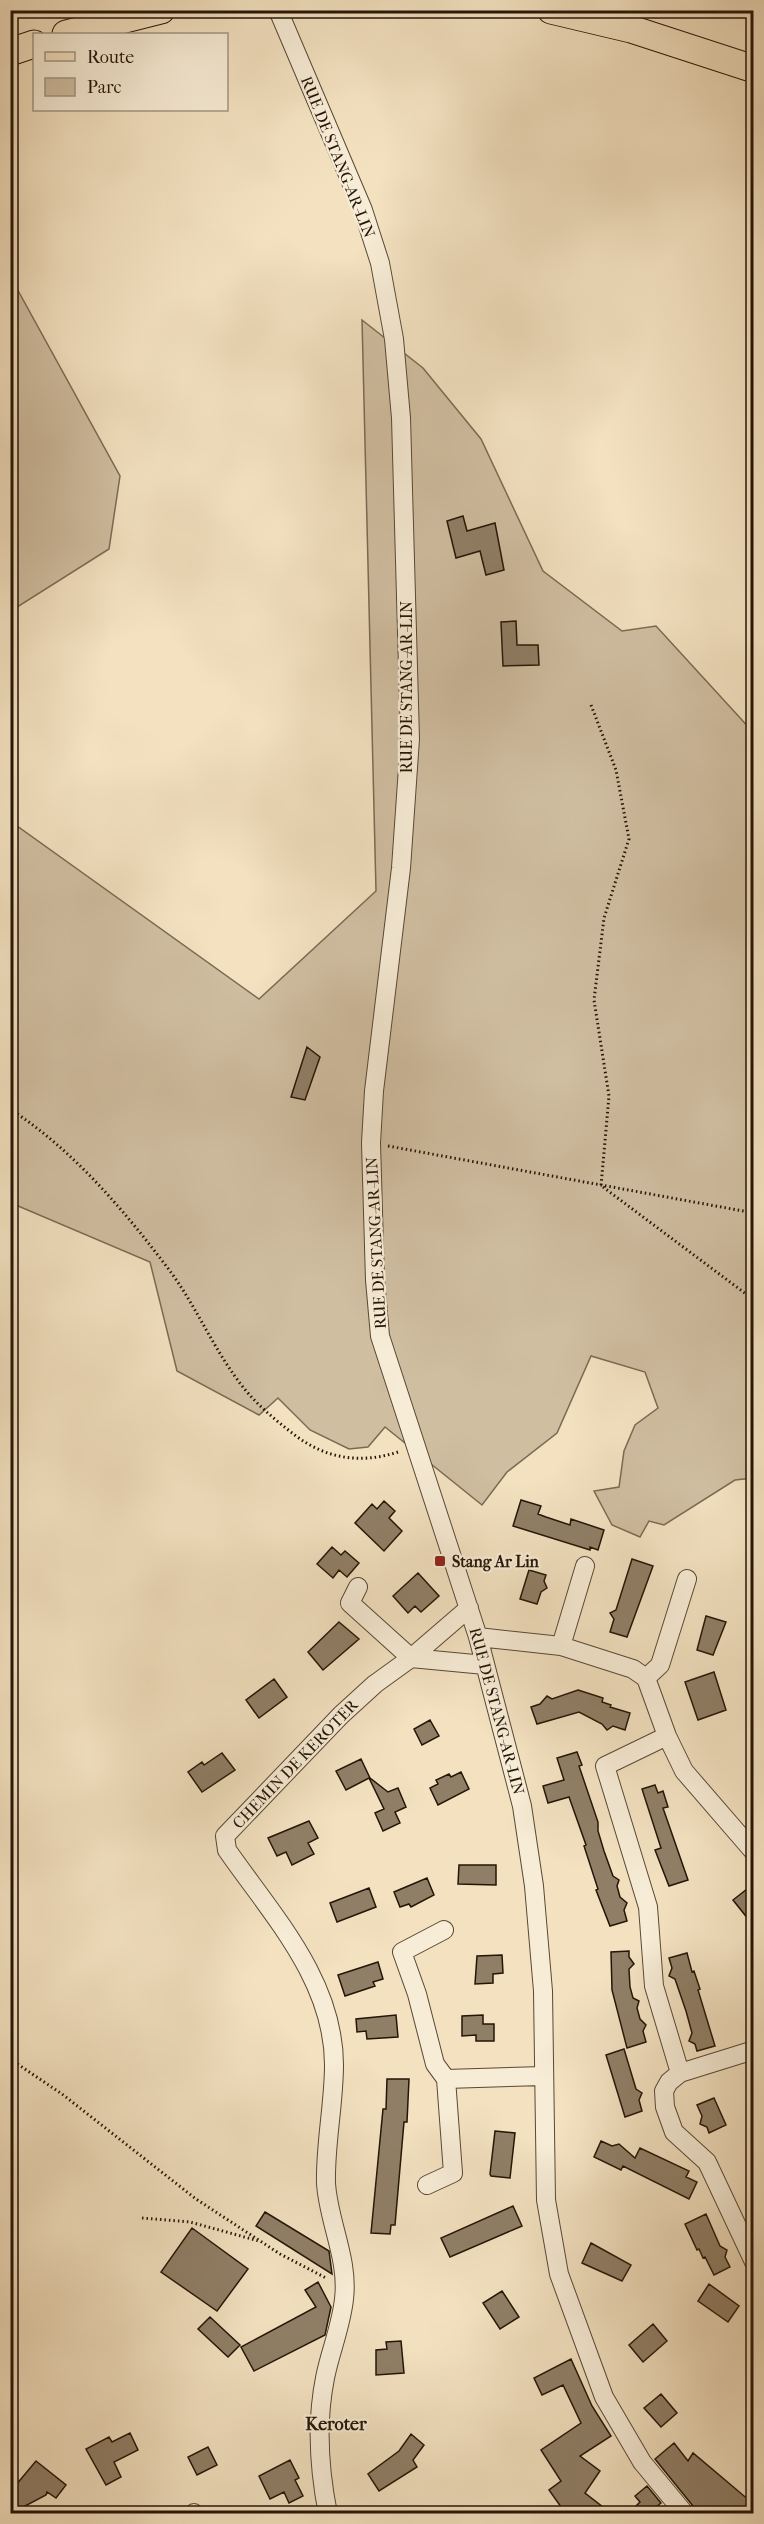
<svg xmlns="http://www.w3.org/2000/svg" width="764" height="2524" viewBox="0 0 764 2524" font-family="'IM FELL French Canon',serif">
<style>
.green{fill:#d0bea1;stroke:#7a6a54;stroke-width:1.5}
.building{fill:#907f67;stroke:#241507;stroke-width:1.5}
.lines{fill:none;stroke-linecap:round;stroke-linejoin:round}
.minor-casing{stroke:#584835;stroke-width:20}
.primary-casing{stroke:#241507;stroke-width:29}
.path{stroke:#241507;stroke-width:3;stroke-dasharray:1.5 3;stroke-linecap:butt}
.minor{stroke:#f7ecd6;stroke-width:18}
.primary{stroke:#f3e1c0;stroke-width:27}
.poi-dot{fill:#8f2418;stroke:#f7ecd6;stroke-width:2}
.labels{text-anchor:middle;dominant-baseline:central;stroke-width:4.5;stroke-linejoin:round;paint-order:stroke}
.street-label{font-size:16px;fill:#241507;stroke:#f7ecd6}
.poi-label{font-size:16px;font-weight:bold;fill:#241507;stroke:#f7ecd6;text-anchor:start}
.neighbourhood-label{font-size:18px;font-weight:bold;fill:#241507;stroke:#f7ecd6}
</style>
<rect width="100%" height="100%" fill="#f3e1c0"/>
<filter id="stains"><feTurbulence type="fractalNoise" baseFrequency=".00333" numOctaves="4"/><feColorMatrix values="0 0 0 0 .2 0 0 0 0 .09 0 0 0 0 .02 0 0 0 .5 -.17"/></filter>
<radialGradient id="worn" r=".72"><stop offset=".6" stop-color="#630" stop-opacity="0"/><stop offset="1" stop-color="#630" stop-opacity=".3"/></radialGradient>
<path class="green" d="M10,276L120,476L109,549L11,611Z
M362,320L423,368L481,439L543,571L622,631L656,626L753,732V1478L735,1480L664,1525L649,1521L640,1537L612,1525L594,1491L619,1487L624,1451L635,1425L658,1408L645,1372L591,1356L557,1433L507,1472L482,1505L385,1427L368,1447L349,1449L310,1430L278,1398L259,1415L177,1371L150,1262L11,1203L10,821L259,999L376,891Z"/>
<path class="building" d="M463,516L467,531L495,523L504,570L486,575L480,551L456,558L447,521Z
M516,621L517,645H538L539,665L503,666L501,622Z
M307,1047L320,1057L305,1100L291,1097Z
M521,1500L541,1506L538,1514L546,1517L570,1525L571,1519L604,1530L598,1550L590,1547V1550L513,1526Z
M384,1501L395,1511L389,1518L402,1531L384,1551L355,1523L372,1504L377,1509Z
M332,1547L341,1555L345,1551L359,1563L347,1577L339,1570L333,1578L317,1564Z
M632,1559L653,1566L627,1637L610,1632L614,1619L610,1613L616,1610Z
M529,1570L546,1575L544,1581L547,1588L541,1592L537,1604L520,1599Z
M418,1573L439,1596L421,1612L415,1606L408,1613L393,1596Z
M706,1616L726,1622L713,1655L697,1650Z
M339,1622L359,1639L323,1670L308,1652Z
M714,1672L726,1710L698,1720L685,1682Z
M274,1679L287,1697L259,1718L246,1700Z
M578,1690L603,1698L602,1702L611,1705L610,1707L630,1713L625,1730L613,1726L607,1730L602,1724L579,1712L537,1724L531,1707L540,1704L547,1696L552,1699Z
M430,1720L439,1736L422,1745L414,1729Z
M577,1752L582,1765L579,1766L598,1822V1831L604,1851L613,1876L619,1880L617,1886L620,1897L627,1903L624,1910L627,1921L610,1926L596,1890L598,1889L584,1846L586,1845L569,1797L548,1803L543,1786L564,1780L557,1758Z
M222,1753L235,1770L202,1792L188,1772L202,1762L204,1765Z
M361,1759L370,1778L388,1792L398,1788L406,1807L395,1812L400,1823L383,1831L375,1813L384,1809L369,1778L346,1790L336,1771Z
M461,1772L469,1789L438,1805L430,1788L438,1784L436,1780L449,1774L451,1777Z
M655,1785L658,1793L663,1791L668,1807L663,1808L688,1880L669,1886L655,1850L661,1848L642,1789Z
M309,1821L318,1838L308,1843L314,1854L292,1865L286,1852L277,1856L268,1838Z
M459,1865H496V1885L458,1884Z
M427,1878L434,1895L411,1907L409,1904L400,1907L394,1892Z
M369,1888L376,1907L337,1922L330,1903Z
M747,1889L753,1897V1925L733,1900Z
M629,1951V1957L634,1964L629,1969L630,1987L633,1998L639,2001L637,2008L640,2019L646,2025L643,2031L646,2042L627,2048L612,1990L611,1952Z
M687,1953L692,1972L694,1971L700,1989L698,1990L715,2046L697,2051L695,2044L689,2041L692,2033L686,2011L675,1979L669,1976L672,1968L669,1958Z
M502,1955L503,1973L493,1974V1983L475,1984L477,1956Z
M378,1962L383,1979L373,1982L375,1986L345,1996L338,1975Z
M396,2015L398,2037L367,2039L366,2031L357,2032L356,2019Z
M483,2015V2024H494V2041H476V2035L462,2036V2016Z
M624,2049L636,2089L642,2093L639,2100L642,2111L625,2117L606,2055Z
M387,2079H409L407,2122H404L395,2225H391L390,2234L371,2233L383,2109H386Z
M714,2098L726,2125L709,2133L707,2127L700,2124L702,2116L697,2105Z
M495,2131L515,2133L510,2178L491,2176L490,2174Z
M601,2141L612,2146L619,2144L635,2158L640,2148L689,2171L686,2177L697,2182L689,2199L623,2166L621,2170L594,2157Z
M513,2206L522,2226L450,2257L441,2238Z
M265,2212L329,2251L332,2274L256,2226Z
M706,2214L720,2246L727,2250L725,2257L730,2267L714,2275L705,2257L703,2258L699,2249L697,2250L685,2224Z
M192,2228L248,2269L217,2311L161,2272Z
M591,2243L631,2265L622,2281L582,2263Z
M318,2282L331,2307L325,2335L254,2371L241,2347L316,2307L305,2290Z
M709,2284L739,2306L728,2322L698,2301Z
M502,2291L519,2317L500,2329L483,2303Z
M210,2317L240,2345L228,2357L198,2329Z
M653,2324L667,2341L643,2362L629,2345Z
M401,2341L404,2373L376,2375V2350L387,2349L386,2342Z
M571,2359L592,2406L611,2436L580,2456L600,2471L585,2493L612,2514H566L549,2490L561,2481L541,2450L581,2423L563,2385L542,2395L534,2378Z
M661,2394L677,2413L661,2427L644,2408Z
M130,2433L138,2450L114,2462L121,2477L106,2485L86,2449L109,2437L112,2442Z
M411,2434L424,2445L413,2460L417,2467L379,2491L368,2474L399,2451Z
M674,2443L688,2461L693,2453L750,2501L740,2514H701L693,2506L655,2459Z
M208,2447L217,2465L197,2475L188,2457Z
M290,2460L299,2478L295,2480L303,2496L289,2503L284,2492L270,2499L259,2476Z
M36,2461L66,2485L56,2498L47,2492L46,2495L10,2514V2492Z
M647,2486L661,2503L648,2514H628L640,2502L635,2496Z"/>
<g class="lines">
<g class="minor-casing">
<path id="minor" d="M278,10L363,210L380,263L394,339L401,418L410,739L401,868L374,1091L371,1143L375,1280L380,1336L478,1637L522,1806L534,1886L543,1991L546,2200L559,2274L604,2397L642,2462L685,2514
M358,1587L350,1603L411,1658
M478,1637L561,1646L633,1669L646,1678L667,1736L684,1771L754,1852
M561,1646L585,1566
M411,1658L485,1665
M646,1678L660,1665L687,1579
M667,1736L605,1766L648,1907L654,1986L680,2073
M754,2050L680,2073L669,2082L664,2091L665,2107L674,2132L707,2162L754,2262
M446,2079L543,2076
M427,2185L453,2173L446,2079L435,2064L417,1994L402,1952L444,1930
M194,2513L195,2514
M328,2514C319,2469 316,2423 325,2378C330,2352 341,2327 344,2299C349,2259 328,2221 326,2183C325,2144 334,2104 334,2065C334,1981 273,1916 227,1850L225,1836L341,1715L375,1684L411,1658L469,1608"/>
</g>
<g class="primary-casing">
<path id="primary" d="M551,10L631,29L754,69
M66,34L161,10
M10,52L34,44"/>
</g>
<path class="path" d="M591,705L616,770L629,839L604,918L594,1000L609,1096L601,1186
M10,1109C73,1150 122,1208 167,1267C194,1302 211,1344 237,1379C253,1402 274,1419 296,1436C327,1459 361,1464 398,1452
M388,1146L754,1213
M603,1187L754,1300
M10,2059L62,2094L196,2199L280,2254L326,2278
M142,2218L190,2222L259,2241"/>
<use href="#minor" class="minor"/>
<use href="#primary" class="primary"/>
</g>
<rect class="poi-dot" x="434" y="1555" width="12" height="12" rx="3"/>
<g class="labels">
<g class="street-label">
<text transform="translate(338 157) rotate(68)">RUE DE STANG-AR-LIN</text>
<text transform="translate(406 687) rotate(-90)">RUE DE STANG-AR-LIN</text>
<text transform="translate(376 1243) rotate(-93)">RUE DE STANG-AR-LIN</text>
<text transform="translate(497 1711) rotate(75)">RUE DE STANG-AR-LIN</text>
<text transform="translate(295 1764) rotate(-46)">CHEMIN DE KEROTER</text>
</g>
<g class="poi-label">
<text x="452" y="1561">Stang Ar Lin</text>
</g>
<g class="neighbourhood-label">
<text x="336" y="2424">Keroter</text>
</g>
</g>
<rect width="764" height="2524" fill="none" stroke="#f3e1c0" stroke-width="36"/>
<rect x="12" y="12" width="740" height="2500" fill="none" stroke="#241507" stroke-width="3"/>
<rect x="18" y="18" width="728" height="2488" fill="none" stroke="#241507" stroke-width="1.5"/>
<rect x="33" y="33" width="195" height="78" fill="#f7ecd6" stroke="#a39683" stroke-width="1.5"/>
<rect x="45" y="52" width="30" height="9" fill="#f3e1c0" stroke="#a39683" stroke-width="1.5"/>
<text x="87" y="63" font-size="18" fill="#241507">Route</text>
<rect x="45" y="78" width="30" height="18" fill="#d0bea1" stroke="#a39683" stroke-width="1.5"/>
<text x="87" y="93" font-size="18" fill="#241507">Parc</text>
<rect width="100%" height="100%" filter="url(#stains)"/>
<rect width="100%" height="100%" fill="url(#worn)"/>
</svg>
